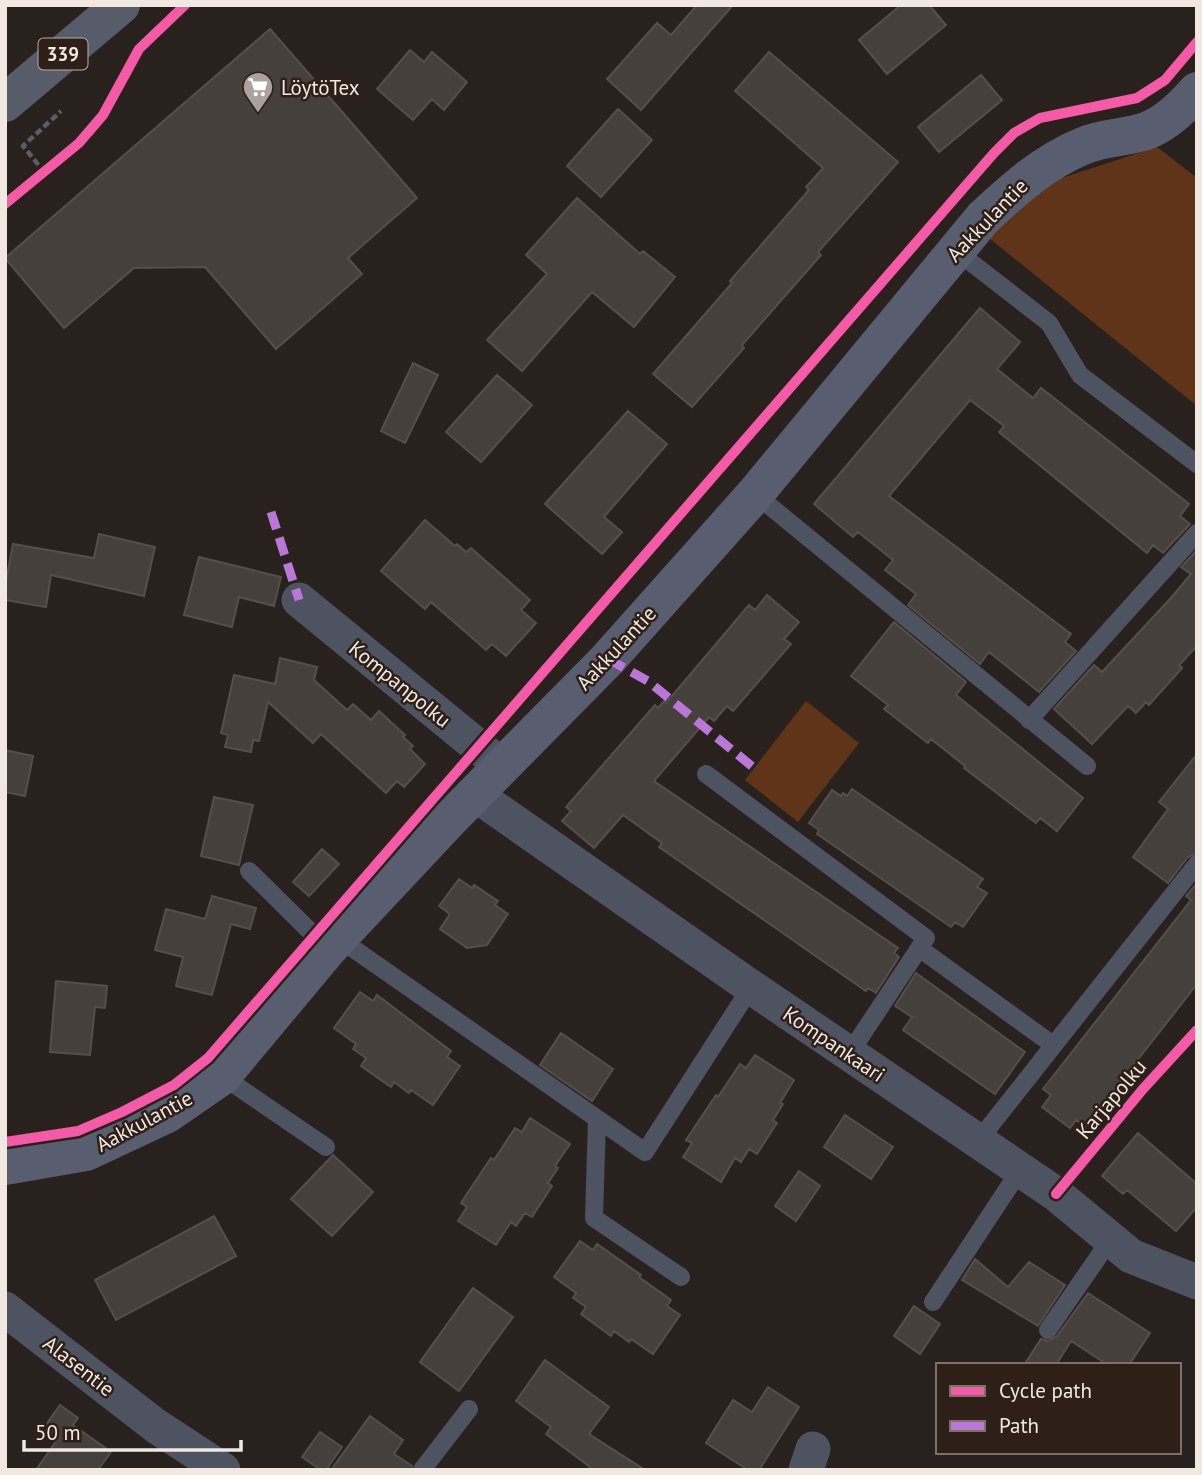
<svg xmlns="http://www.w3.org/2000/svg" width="1202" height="1475" viewBox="0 0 1202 1475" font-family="'PT Sans',sans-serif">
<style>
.green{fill:#603419}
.building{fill:#46403c;stroke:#554e4b;stroke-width:2}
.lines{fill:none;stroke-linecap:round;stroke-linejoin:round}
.path{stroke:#5b5c64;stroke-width:4.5;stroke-dasharray:7 3.5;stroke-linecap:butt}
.lane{stroke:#4e5361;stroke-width:18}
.street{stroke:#4e5361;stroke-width:35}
.secondary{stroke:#585e6f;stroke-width:38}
.primary{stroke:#575c6b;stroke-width:38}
.quiet{stroke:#ba77d6;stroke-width:9;stroke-dasharray:18 9;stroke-linecap:butt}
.cycleway-casing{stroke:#2e2019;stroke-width:15}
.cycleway{stroke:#f35aa7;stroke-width:10}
.labels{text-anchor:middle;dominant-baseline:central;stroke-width:5;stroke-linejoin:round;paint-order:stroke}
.shield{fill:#2e2019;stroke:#b7aca6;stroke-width:2}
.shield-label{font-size:19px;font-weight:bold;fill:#f2e8e2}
.poi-label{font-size:21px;fill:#f2e8e2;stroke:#2e2019;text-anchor:start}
.street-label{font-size:21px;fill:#f2e8e2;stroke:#2e2019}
</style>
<rect width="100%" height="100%" fill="#29211e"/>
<path class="green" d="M1157,147L1197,178V406L989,238L1040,185Z
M806,701L859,743L798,822L745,780Z"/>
<path class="building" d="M697,5H733L641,110L607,79L657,23L671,35Z
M901,5H929L946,25L887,74L859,40Z
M270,29L417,198L348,258L362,274L276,349L205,267L134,268L64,328L5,258Z
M410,50L424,62L432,52L467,82L444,110L432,99L413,120L377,89Z
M769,52L898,162L818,252L821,255L742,345L744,348L692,407L653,374L732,283L730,281L809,190L806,187L823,168L735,91Z
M981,75L1002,100L939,152L918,127Z
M618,109L652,140L601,197L567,166Z
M577,198L640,254L643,251L675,277L634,327L592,292L522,371L487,340L547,274L526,255Z
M980,308L1020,342L997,369L1033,398L1041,388L1189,504L1180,516L1190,524L1163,553L1153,545L1147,553L999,432L1004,426L970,400L889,496L1071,634L1065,642L1076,651L1039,692L989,652L980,664L908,605L916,594L885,570L893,560L858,532L853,537L814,504Z
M413,363L438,375L405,443L381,431Z
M497,375L532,405L481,462L446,432Z
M628,411L667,444L604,517L622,532L602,554L545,504Z
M425,520L455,546L457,544L466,552L471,548L530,600L521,610L536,623L506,656L492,644L486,650L431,602L425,609L381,571Z
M99,534L155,547L144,596L51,575L46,607L5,600V586L13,544L94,558Z
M1197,550V646L1179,665L1182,668L1149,705L1146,702L1136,713L1128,706L1092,744L1054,709L1094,665L1102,672L1170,599L1191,574L1181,567Z
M199,557L281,577L274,606L239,597L232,627L184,615Z
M767,595L799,622L784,639L791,644L733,711L727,706L714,721L709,717L654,781L898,948L894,953L899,957L876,993L868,988L866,991L659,847L662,843L623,815L594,848L562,821L571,811L566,807L655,705L658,708L664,701L666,703L749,605L755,610Z
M894,622L966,682L956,695L1083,798L1057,831L1040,818L1036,823L964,768L965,766L931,739L928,743L884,709L888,705L851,676Z
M280,658L317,667L314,680L347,710L353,704L371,720L379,711L405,735L403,737L413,746L410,749L425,764L404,787L397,781L386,793L321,734L313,743L268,702L259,741L253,740L251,752L225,747L228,735L221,733L234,675L275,684Z
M5,750L33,756L25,796L5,792Z
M1197,754V853L1188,857L1168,883L1133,857L1168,809L1159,802Z
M852,789L983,879L977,887L987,893L963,927L955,922L951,927L817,834L819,830L809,823L832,790L841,796L843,793L847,796Z
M214,797L253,805L239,865L201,856Z
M322,849L339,864L309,896L293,882Z
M459,879L472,888L474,885L498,901L495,905L508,914L487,945L467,948L440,929L450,914L439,906Z
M1197,883V984L1085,1127L1076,1120L1070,1128L1042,1107L1051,1095L1043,1089L1191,900L1186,896Z
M212,896L256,908L250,929L231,924L212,995L176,986L183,957L155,950L166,909L205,919Z
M916,973L1025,1052L995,1094L903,1030L912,1017L895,1006Z
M56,981L107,986L105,1008L95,1007L90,1055L50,1052Z
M360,992L373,1001L377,995L451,1051L447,1057L460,1066L433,1105L411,1090L409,1093L394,1082L391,1087L361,1066L366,1058L353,1049L356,1044L334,1028Z
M561,1033L613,1069L592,1101L540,1065Z
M755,1055L794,1080L780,1103L783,1104L773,1120L777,1123L757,1154L749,1149L741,1162L735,1158L721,1182L683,1157L692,1143L686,1140L716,1095L718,1097L740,1064L746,1068Z
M845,1115L893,1147L871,1179L824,1147Z
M530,1118L570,1144L555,1166L558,1168L548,1183L552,1186L532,1217L525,1213L516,1226L511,1222L496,1245L458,1221L467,1207L461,1203L491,1158L494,1160L515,1128L522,1132Z
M1138,1133L1197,1184V1207L1176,1231L1127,1190L1123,1194L1102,1176Z
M333,1155L373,1192L332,1236L291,1199Z
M799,1171L820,1186L796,1221L775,1206Z
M214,1216L236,1256L116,1320L95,1280Z
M580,1241L593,1250L597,1244L641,1275L639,1277L671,1300L667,1306L680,1315L653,1354L631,1339L629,1342L614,1331L611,1336L581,1314L586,1307L573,1298L576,1293L554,1277Z
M975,1259L1008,1287L1029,1262L1065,1285L1038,1326L962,1280Z
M473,1288L513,1317L459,1391L420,1362Z
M1088,1293L1150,1333L1129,1365H1108L1071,1341L1056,1365H1024L1041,1339L1048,1341L1057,1336Z
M914,1306L940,1324L920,1354L894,1336Z
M545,1360L609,1407L589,1434L645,1470H594L546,1434L551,1427L516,1401Z
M768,1387L799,1407L759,1470H748L706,1443L733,1400L752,1412Z
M60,1405L78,1418L73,1425L111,1452L98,1470H36L57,1440L43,1429Z
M370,1416L403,1440L394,1454L412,1466L411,1470H331Z
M320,1432L342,1447L326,1470H321L302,1457Z"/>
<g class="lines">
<path class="path" d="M45,173L23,146L61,111"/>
<path class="lane" d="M955,250L1049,323L1080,375L1197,464
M755,494L1087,766
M1029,720L1197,533
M706,774L926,938L849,1054
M249,871L328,949
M338,938L645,1152L751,987
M919,948L1053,1045
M222,1076L326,1147
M597,1119L594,1218L681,1277
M978,1141L1197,864
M933,1302L1020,1170
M1048,1330L1110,1240
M422,1470L469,1409"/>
<path class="street" d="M299,600L503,767
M476,795L751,987L1056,1194L1131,1256L1197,1282
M5,1309L156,1426L223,1470
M806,1470L813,1449"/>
<path class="secondary" d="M5,1166L86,1152L167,1114L222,1076L328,949L448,821L608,659L755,494L983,218C1014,189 1044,162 1083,146C1103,137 1126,138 1146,131C1165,124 1184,106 1197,91"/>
<path class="primary" d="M5,103L121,5"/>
<path class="quiet" d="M271,512L299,600
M608,659L648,681L754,768"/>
<g class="cycleway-casing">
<path id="cycleway" d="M5,204L79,143L103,115L139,49L185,5
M5,1142L78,1131L122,1112L174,1085L208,1058L994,153L1014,133L1040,118L1137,98L1165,80L1197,42
M1056,1194L1143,1089L1197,1030"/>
</g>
<use href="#cycleway" class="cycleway"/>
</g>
<defs>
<g id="supermarket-pin" transform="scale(1.575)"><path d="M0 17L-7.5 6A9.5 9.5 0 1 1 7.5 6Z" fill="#aca29d" stroke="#2e2019"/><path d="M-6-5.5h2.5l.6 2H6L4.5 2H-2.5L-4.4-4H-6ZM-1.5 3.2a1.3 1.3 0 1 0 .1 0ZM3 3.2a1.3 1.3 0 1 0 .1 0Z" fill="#fff"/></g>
</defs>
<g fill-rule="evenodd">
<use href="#supermarket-pin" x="258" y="87"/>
</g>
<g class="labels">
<rect class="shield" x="38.5" y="38.5" width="49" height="31" rx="5"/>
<g class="shield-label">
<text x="63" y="54">339</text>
</g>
<g class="poi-label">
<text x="281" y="87">LöytöTex</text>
</g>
<g class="street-label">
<text transform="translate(987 220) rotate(-46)">Aakkulantie</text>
<text transform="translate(616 648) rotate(-47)">Aakkulantie</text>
<text transform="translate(400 684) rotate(39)">Kompanpolku</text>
<text transform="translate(834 1044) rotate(34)">Kompankaari</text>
<text transform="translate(1111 1099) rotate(-50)">Karjapolku</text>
<text transform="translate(144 1121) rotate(-28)">Aakkulantie</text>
<text transform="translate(79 1366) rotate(38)">Alasentie</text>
</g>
</g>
<rect width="1202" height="1475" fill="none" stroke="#f2e8e2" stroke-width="14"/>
<rect x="936" y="1363" width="245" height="91" fill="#2e2019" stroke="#7c7069" stroke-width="2"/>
<rect x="950" y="1386" width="35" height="10" fill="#f35aa7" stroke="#7c7069" stroke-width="2"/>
<text x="999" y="1398" font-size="21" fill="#f2e8e2">Cycle path</text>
<rect x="950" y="1421" width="35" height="10" fill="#ba77d6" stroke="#7c7069" stroke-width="2"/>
<text x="999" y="1433" font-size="21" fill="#f2e8e2">Path</text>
<path d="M24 1440v10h217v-10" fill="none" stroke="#f2e8e2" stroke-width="3.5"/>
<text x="35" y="1440" font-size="21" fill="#f2e8e2" stroke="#2e2019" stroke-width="5" paint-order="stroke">50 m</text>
</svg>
